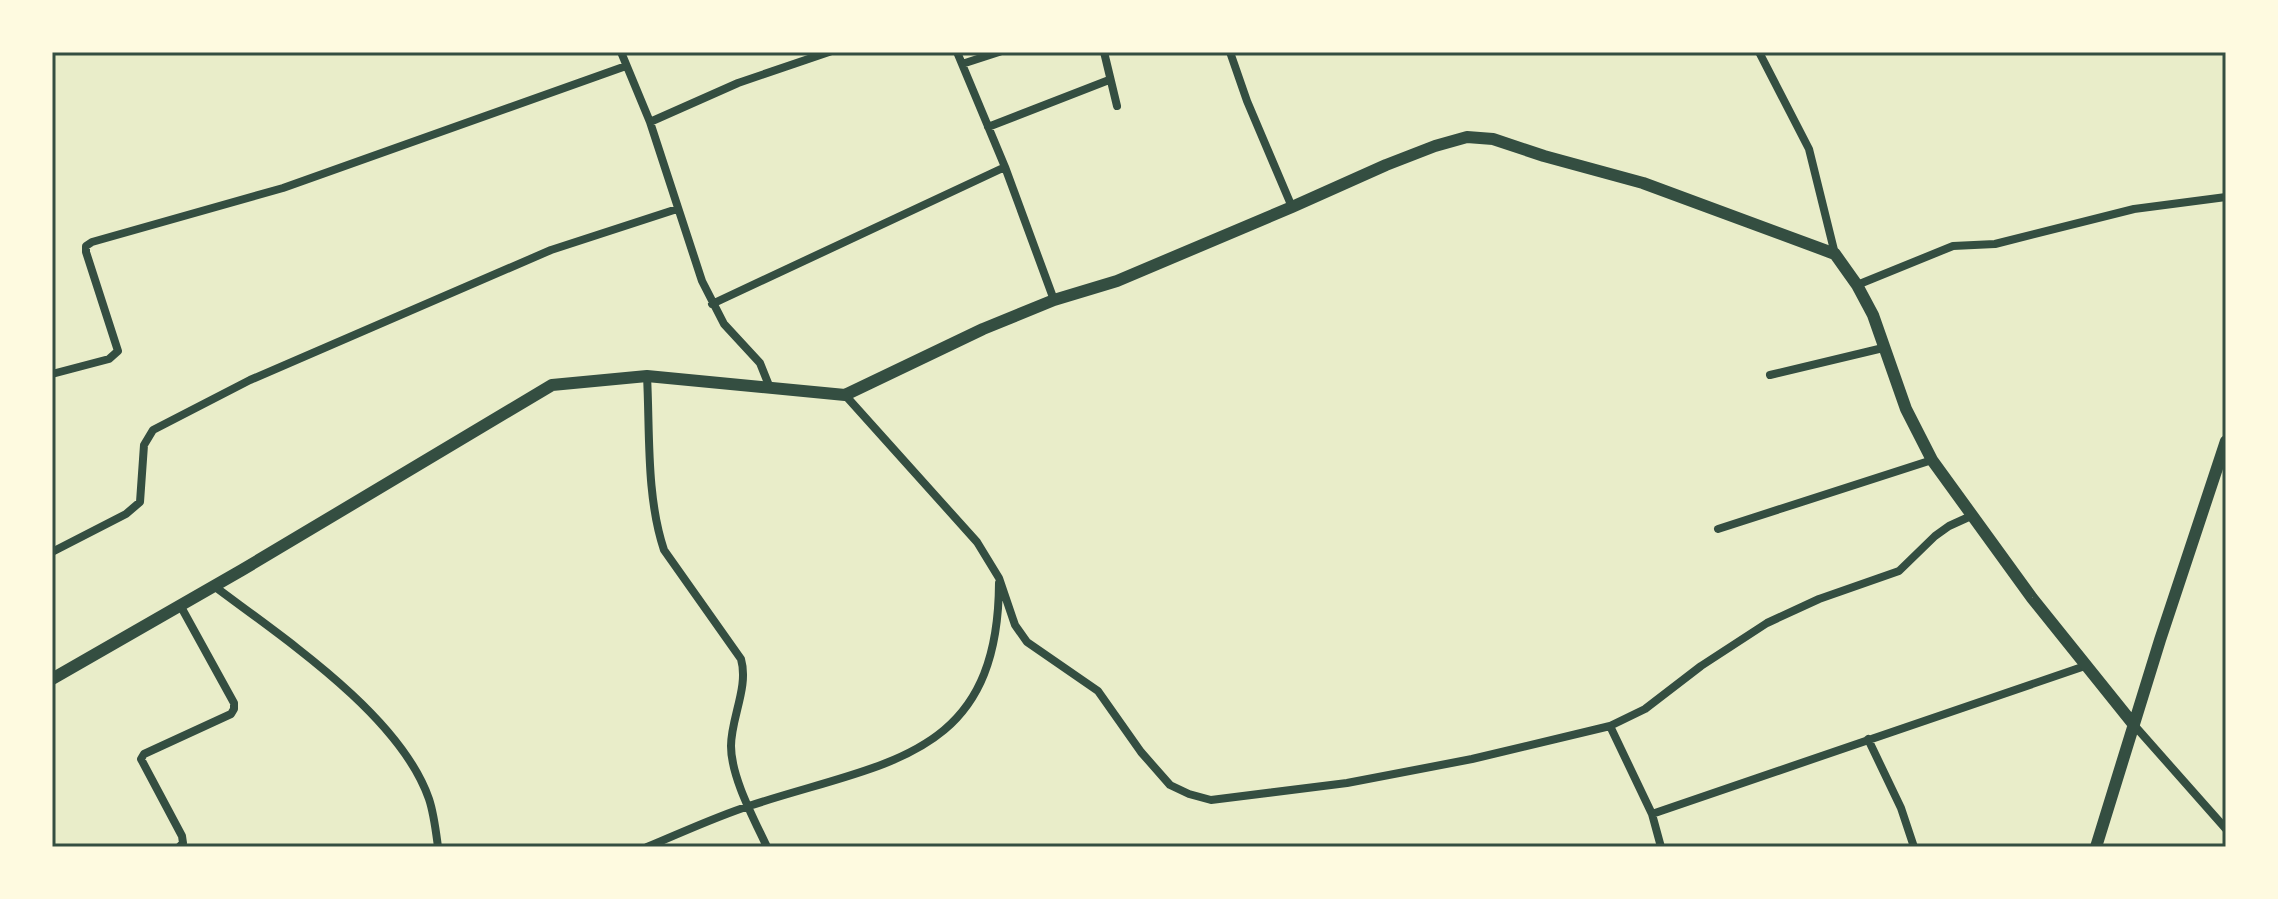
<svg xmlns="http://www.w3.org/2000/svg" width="2278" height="899" viewBox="0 0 2278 899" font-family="Poppins,sans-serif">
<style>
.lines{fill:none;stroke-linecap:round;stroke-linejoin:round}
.minor{stroke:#344e41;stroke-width:8}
.tertiary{stroke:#344e41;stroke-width:12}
.neatline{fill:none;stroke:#344e41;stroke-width:3}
</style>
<rect width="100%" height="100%" fill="#e9edc9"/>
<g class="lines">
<path class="minor" d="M621,52L650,122L702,281L724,324L760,363L770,388
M957,52L1005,167L1054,300
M1104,52L1117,106
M1230,52L1247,101L1292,207
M1759,52L1809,149L1835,254
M962,64L999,52
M650,122L738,83L829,52
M988,127L1109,80
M1857,285L1953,246L1995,244L2134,209L2226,197
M712,304L1005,167
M52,374L109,359L118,351L86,252V246L92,242L283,188L626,66
M1770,375L1883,348
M647,376C650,432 646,496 664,550L741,659C749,687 731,718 731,746C731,777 754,819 767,847
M845,395L977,542L999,578L1015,625L1027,642L1098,691L1141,752L1170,785L1189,794L1211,800L1347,783L1472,759L1610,726L1645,709L1701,666L1767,623L1819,599L1899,571L1935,536L1949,526L1971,516
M1718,529L1932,460
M52,552L126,514L140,502L144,445L153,430L250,380L551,250L677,209
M214,586C283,638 400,715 429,799C434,814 436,832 438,847
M2134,725L2226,829
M1610,726L1652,814L2085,666
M1868,739L1901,808L1914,847
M1652,814L1661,847
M179,847L183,843L182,836L141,759L144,754L231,714L234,709V703L180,605
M647,847C681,833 715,817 749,806C885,761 998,760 999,583"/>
<path class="tertiary" d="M52,679L242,570L552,385L647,376L845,395L983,329L1054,300L1117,281L1292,207L1386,165L1435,146L1467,137L1493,139L1544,156L1643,183L1835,254L1857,285L1873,315L1906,409L1932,460L2032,598L2134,725
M2096,847L2160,640L2226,441"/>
</g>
<rect width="2278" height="899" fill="none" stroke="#fefae0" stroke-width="108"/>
<rect x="54" y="54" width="2170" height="791" class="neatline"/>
</svg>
